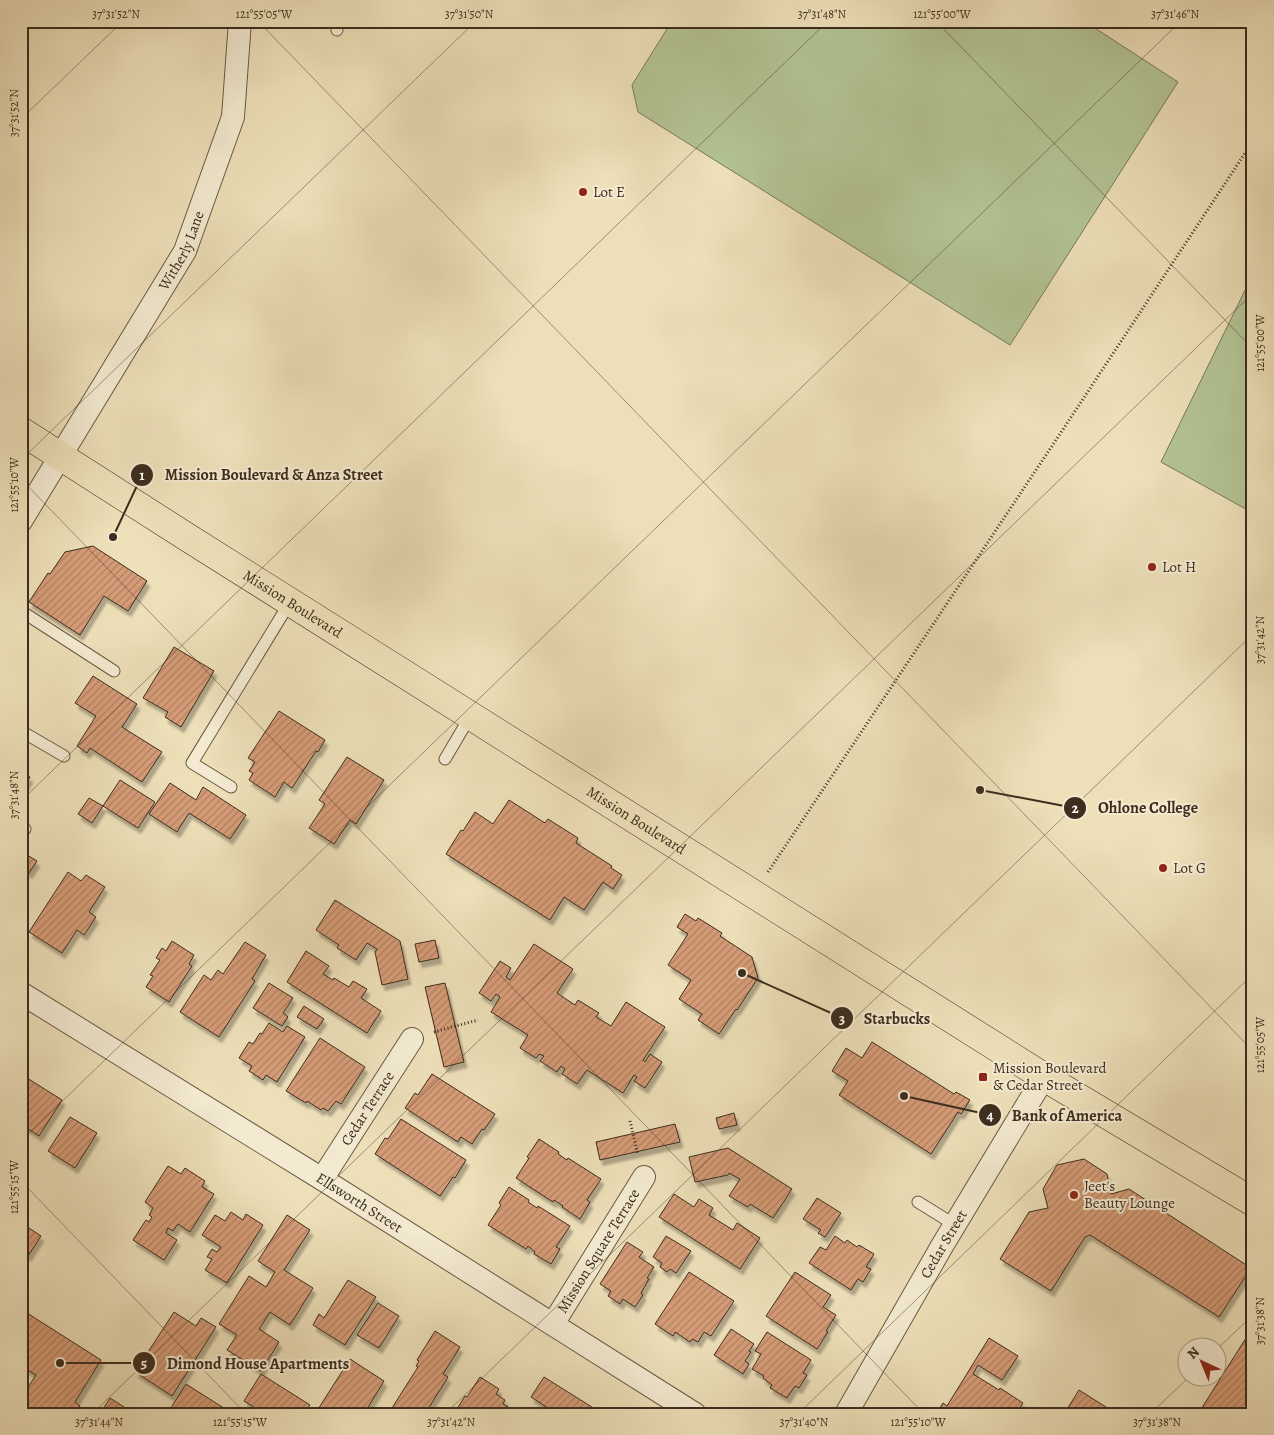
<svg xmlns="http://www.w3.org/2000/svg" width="1274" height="1435" viewBox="0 0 1274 1435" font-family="Alegreya,serif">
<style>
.grass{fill:#b3c393;stroke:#787858}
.building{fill:url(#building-hatch);stroke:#3c2d1e;filter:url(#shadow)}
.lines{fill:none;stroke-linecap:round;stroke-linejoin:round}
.lane-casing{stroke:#685a44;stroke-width:13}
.street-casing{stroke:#685a44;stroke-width:24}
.primary-casing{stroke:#3c2d1e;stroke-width:29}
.path{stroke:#3c2d1e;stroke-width:3;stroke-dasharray:1 2.5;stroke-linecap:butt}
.lane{stroke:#f3ead1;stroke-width:11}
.street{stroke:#f3ead1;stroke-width:22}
.primary{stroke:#eddfb8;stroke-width:28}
.ticks{fill:none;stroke:#3c2d1e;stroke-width:1;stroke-opacity:0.45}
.poi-dot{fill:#8f2418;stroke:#f3ead1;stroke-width:2}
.labels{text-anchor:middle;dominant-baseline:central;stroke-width:4;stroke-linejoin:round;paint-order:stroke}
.poi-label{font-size:15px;fill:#3c2d1e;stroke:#f3ead1;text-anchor:start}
.street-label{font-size:15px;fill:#3c2d1e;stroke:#f3ead1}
.leader{fill:none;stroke:#3c2d1e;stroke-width:2}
.callout-dot{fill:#3c2d1e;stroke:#f3ead1;stroke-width:2}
.mark-label{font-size:15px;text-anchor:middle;font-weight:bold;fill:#fff}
.callout-label{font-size:16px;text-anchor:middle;font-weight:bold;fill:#3c2d1e;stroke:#f3ead1;stroke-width:4;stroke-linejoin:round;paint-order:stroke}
.neatline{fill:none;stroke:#3c2d1e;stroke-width:2}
.ticks-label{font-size:12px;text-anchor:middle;fill:#3c2d1e}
</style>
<defs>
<pattern id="building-hatch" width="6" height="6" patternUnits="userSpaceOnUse" patternTransform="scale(1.25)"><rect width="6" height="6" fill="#d69c77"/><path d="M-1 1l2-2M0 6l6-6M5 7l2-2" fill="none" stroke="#af8061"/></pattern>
<filter id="shadow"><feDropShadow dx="3" dy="5.5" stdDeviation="1" flood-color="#0004"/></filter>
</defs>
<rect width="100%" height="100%" fill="#eddfb8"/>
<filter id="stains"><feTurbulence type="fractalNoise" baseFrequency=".004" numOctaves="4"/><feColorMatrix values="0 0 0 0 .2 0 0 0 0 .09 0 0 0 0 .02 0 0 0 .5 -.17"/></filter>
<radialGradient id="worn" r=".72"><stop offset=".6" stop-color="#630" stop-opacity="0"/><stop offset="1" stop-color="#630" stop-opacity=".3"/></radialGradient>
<path class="grass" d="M672,21H1084L1178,82L1010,345L638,112L632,85Z
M1253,274V513L1161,462Z"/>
<path class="building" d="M93,546L147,581L128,611L104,596L80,635L29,602L48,573L50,574L65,552Z
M174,647L214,671L181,727L165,717L168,712L143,698Z
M93,676L137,704L122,727L162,752L142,782L90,748L87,753L77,746L96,716L75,703Z
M279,711L325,740L318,752L316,751L292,788L284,782L275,797L249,780L253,773L249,771L255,762L248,758Z
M347,757L384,780L356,824L350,820L334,844L309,828L325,804L319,800Z
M21,772L30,777L21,791Z
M120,780L155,802L138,828L103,806Z
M170,783L196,800L203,787L246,815L230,839L189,813L177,832L149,814Z
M89,798L103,806L92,823L78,814Z
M509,800L545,823L548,819L578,838L576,843L612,866L611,868L622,875L613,889L603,882L584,910L564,897L550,920L446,854L461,830L463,831L475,812L493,824Z
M22,852L37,861L29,873L21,868Z
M68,872L81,881L86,875L105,887L89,912L96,917L84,935L77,930L62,953L29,932Z
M335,900L400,941L408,979L382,985L375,952L377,949L367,943L356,960L337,948L339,945L316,930Z
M685,914L696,921L698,918L722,933L720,936L752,957L758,978L737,1010L736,1009L719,1034L698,1020L702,1014L679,999L691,980L668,965L688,934L677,927Z
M435,940L439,958L419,962L415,944Z
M172,941L194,955L189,964L192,966L169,1002L146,987L153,976L150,975L160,960L156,958L162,948L166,951Z
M245,942L266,955L252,979L255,981L219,1037L180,1012L204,975L211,980L218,970L223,974Z
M534,944L573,969L557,993L575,1005L578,1000L599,1013L596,1017L611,1026L626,1002L665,1027L643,1060L645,1062L650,1054L662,1062L645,1088L634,1081L637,1077L634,1075L623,1093L587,1070L577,1084L562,1074L565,1069L561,1066L557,1072L540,1061L544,1056L539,1054L536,1058L520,1048L528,1035L491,1012L500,997L496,994L491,1001L479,993L500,961L511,968L506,977L510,980Z
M306,951L329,966L323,974L333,980L334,978L349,987L353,981L367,989L361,998L381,1011L367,1033L287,982Z
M269,983L293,998L283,1013L288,1017L282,1026L253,1008Z
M445,983L464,1062L444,1067L425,987Z
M304,1006L324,1019L317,1029L297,1017Z
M269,1023L283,1032L287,1026L305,1037L277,1082L266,1075L263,1080L249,1071L252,1066L239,1058L249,1042L253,1044L260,1033L262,1034Z
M320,1038L365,1067L341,1104L336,1101L328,1111L323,1108L321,1110L307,1101L306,1103L286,1091Z
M872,1042L954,1094L956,1092L970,1100L961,1114L958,1112L931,1154L839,1095L848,1081L832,1071L846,1048L862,1058Z
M432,1074L495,1114L484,1130L482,1129L472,1144L461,1137L458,1142L405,1108L415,1093L418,1095Z
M21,1078L25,1081L27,1078L62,1100L39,1136L21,1124Z
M734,1113L737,1125L719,1129L716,1118Z
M70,1117L97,1133L75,1168L48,1151Z
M401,1119L466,1160L455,1178L453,1177L440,1196L375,1154L385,1138L388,1139Z
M675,1124L680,1142L600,1160L596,1142Z
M539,1139L559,1152L558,1154L567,1160L568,1158L601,1179L587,1200L590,1202L580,1219L562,1207L563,1206L554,1200L553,1202L516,1178L529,1158L527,1157Z
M728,1148L792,1189L773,1218L750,1204L748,1207L729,1196L740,1179L729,1173L728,1175L695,1182L689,1157Z
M1084,1159L1107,1174L1111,1194L1129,1189L1251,1268L1219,1317L1090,1235L1085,1237L1051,1291L1000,1259L1029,1212L1048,1208L1043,1189L1057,1165Z
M168,1166L181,1174L185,1168L205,1181L202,1187L214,1194L190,1232L178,1224L173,1231L168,1228L166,1233L177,1240L164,1260L133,1240L146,1220L149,1222L152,1217L149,1215L153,1208L145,1202Z
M509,1187L529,1200L528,1202L537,1208L538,1206L570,1226L556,1247L560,1249L551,1264L534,1254L535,1252L528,1246L526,1249L488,1225L501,1205L499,1203Z
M674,1194L694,1207L699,1199L713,1208L709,1215L733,1230L737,1223L760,1238L740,1269L659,1217Z
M817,1198L841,1213L825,1237L818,1233L821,1230L803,1219Z
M231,1212L243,1220L246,1214L263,1225L227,1283L205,1270L212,1259L207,1257L212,1249L217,1252L221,1247L202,1235L215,1215L225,1221Z
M287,1215L310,1230L284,1270L313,1288L290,1325L270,1312L259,1329L279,1342L261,1371L227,1350L237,1335L219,1324L249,1276L266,1287L275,1272L258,1261Z
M23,1224L41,1236L28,1256L21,1252V1226Z
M666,1236L691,1251L676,1273L670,1269L667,1272L660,1267L662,1263L653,1257Z
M835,1236L845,1243L847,1240L857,1247L859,1245L874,1254L866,1267L871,1269L863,1282L858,1279L851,1290L809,1263L820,1247L826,1250Z
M627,1242L643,1252L639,1257L654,1267L647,1278L649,1279L641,1293L643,1295L635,1307L623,1299L620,1304L608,1296L611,1291L600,1284Z
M689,1272L734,1301L711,1336L704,1332L698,1342L692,1339L690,1342L675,1332L673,1336L655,1324Z
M795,1272L831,1295L823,1307L836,1315L826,1331L828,1332L817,1349L766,1316Z
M348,1280L376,1297L345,1345L313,1325L319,1314L324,1318Z
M378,1303L399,1316L379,1348L357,1335Z
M174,1312L196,1326L201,1318L216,1327L172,1396L135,1372Z
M27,1313L101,1360L75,1402L80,1406L74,1414H21V1398L36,1375L21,1366V1322Z
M1253,1327V1411L1251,1414H1198Z
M731,1329L754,1344L749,1351L751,1352L745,1361L749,1364L743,1374L714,1355Z
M435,1331L460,1347L443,1374L448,1377L425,1414H401L392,1408L418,1367L416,1366L419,1361L417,1360Z
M767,1332L811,1360L803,1373L807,1375L799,1388L795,1386L787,1398L770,1388L772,1385L763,1378L764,1376L752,1369L761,1354L755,1351Z
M989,1338L1018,1356L1002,1380L978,1365L973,1374L999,1390L1000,1388L1023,1403L1017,1412L1019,1414H936L943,1403L947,1406Z
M350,1359L384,1381L364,1414H315Z
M261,1374L310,1405L304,1414H265L244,1401Z
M480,1377L499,1389L496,1394L505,1400L503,1404L515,1411L514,1414H454L465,1396L467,1397Z
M544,1377L603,1414H557L531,1397Z
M186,1384L230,1412L229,1414H167Z
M1079,1390L1117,1414H1064Z
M110,1398L135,1414H100Z"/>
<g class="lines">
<g class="lane-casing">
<path id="lane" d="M336,21L337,30
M21,611L114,671
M21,731L64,756
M445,759L471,715
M231,787L192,763L290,602
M21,826L25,829
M918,1202L955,1225"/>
</g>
<g class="street-casing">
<g id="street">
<path id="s1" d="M21,521L185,251L233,117L240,21"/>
<path id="s2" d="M21,993L322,1179L695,1414"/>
<path id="s3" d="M322,1179L412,1039"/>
<path id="s4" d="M553,1324L644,1177"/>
<path id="s5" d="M846,1414L942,1246L1044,1077"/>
</g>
</g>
<g class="primary-casing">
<g id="primary">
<path id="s6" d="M21,431L190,539L1044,1077L1253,1202"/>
</g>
</g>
<path class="path" d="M768,872L1056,440L1253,141
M434,1032L478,1020
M630,1121L638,1155"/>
<use href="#lane" class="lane"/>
<use href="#street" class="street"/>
<use href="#primary" class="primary"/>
</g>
<path class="ticks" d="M258,21L1253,1051M936,21L1253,349M21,119L123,21M21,460L476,21M21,479L924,1414M21,801L828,21M21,1141L1181,21M21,1181L246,1414M1216,1350L1253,1315M92,1414L1253,293M445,1414L1253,634M798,1414L1253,974M1150,1414L1188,1378"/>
<g class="poi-dot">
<circle cx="583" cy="192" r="5"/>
<circle cx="1152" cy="567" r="5"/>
<circle cx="1163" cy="868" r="5"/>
<rect x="978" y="1072" width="10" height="10" rx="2.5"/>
<circle cx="1074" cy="1195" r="5"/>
</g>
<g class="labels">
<g class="poi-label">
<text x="593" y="192">Lot E</text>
<text x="1162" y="567">Lot H</text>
<text x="1173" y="868">Lot G</text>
<text x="993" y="1068">Mission Boulevard<tspan x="993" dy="17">&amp; Cedar Street</tspan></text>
<text x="1084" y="1186">Jeet's<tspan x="1084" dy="17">Beauty Lounge</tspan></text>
</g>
<g class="street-label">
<text stroke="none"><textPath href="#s1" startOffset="315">Witherly Lane</textPath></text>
<text stroke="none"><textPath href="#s6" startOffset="322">Mission Boulevard</textPath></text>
<text stroke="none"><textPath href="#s6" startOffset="728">Mission Boulevard</textPath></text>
<text stroke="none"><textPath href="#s3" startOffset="84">Cedar Terrace</textPath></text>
<text stroke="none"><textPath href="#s2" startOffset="398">Ellsworth Street</textPath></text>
<text stroke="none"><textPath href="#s5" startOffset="196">Cedar Street</textPath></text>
<text stroke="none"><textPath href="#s4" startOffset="86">Mission Square Terrace</textPath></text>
</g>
</g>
<path class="leader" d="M113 537L142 475M980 790L1075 808M742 973L842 1018M904 1096L990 1115M60 1363L144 1363"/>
<g class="callout-dot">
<circle cx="113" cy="537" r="5"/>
<circle cx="980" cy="790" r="5"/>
<circle cx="742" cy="973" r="5"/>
<circle cx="904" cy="1096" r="5"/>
<circle cx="60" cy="1363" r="5"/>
<circle cx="142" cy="475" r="12"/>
<circle cx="1075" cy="808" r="12"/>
<circle cx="842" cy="1018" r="12"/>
<circle cx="990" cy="1115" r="12"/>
<circle cx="144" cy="1363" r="12"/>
</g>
<g class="mark-label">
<text x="142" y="480">1</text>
<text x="1075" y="813">2</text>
<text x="842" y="1024">3</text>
<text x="990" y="1120">4</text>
<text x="144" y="1368">5</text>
</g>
<g class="callout-label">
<text x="274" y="480">Mission Boulevard &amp; Anza Street</text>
<text x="1148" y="813">Ohlone College</text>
<text x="897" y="1024">Starbucks</text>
<text x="1067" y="1121">Bank of America</text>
<text x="258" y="1369">Dimond House Apartments</text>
</g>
<rect width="1274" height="1435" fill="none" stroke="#eddfb8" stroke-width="55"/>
<g transform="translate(1202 1362) rotate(316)"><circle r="24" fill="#f3ead1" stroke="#aa9e89"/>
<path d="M0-4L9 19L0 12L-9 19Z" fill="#8f2418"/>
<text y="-8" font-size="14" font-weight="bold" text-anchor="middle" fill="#3c2d1e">N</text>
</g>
<rect x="28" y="28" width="1218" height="1380" class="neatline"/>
<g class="ticks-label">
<text x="116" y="18">37°31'52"N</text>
<text x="264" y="18">121°55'05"W</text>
<text x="469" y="18">37°31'50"N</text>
<text x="822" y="18">37°31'48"N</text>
<text x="942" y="18">121°55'00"W</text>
<text x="1175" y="18">37°31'46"N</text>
<text transform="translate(14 113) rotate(-90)" y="4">37°31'52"N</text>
<text transform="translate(1260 343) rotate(-90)" y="4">121°55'00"W</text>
<text transform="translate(14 485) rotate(-90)" y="4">121°55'10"W</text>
<text transform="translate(1260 640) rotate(-90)" y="4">37°31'42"N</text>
<text transform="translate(14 795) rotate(-90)" y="4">37°31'48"N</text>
<text transform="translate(1260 1045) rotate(-90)" y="4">121°55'05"W</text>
<text transform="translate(14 1187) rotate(-90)" y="4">121°55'15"W</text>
<text transform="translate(1260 1321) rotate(-90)" y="4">37°31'38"N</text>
<text x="99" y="1426">37°31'44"N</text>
<text x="240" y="1426">121°55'15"W</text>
<text x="451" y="1426">37°31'42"N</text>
<text x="804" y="1426">37°31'40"N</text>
<text x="918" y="1426">121°55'10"W</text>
<text x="1157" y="1426">37°31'38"N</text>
</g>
<rect width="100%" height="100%" filter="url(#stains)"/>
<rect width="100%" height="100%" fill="url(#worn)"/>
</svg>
